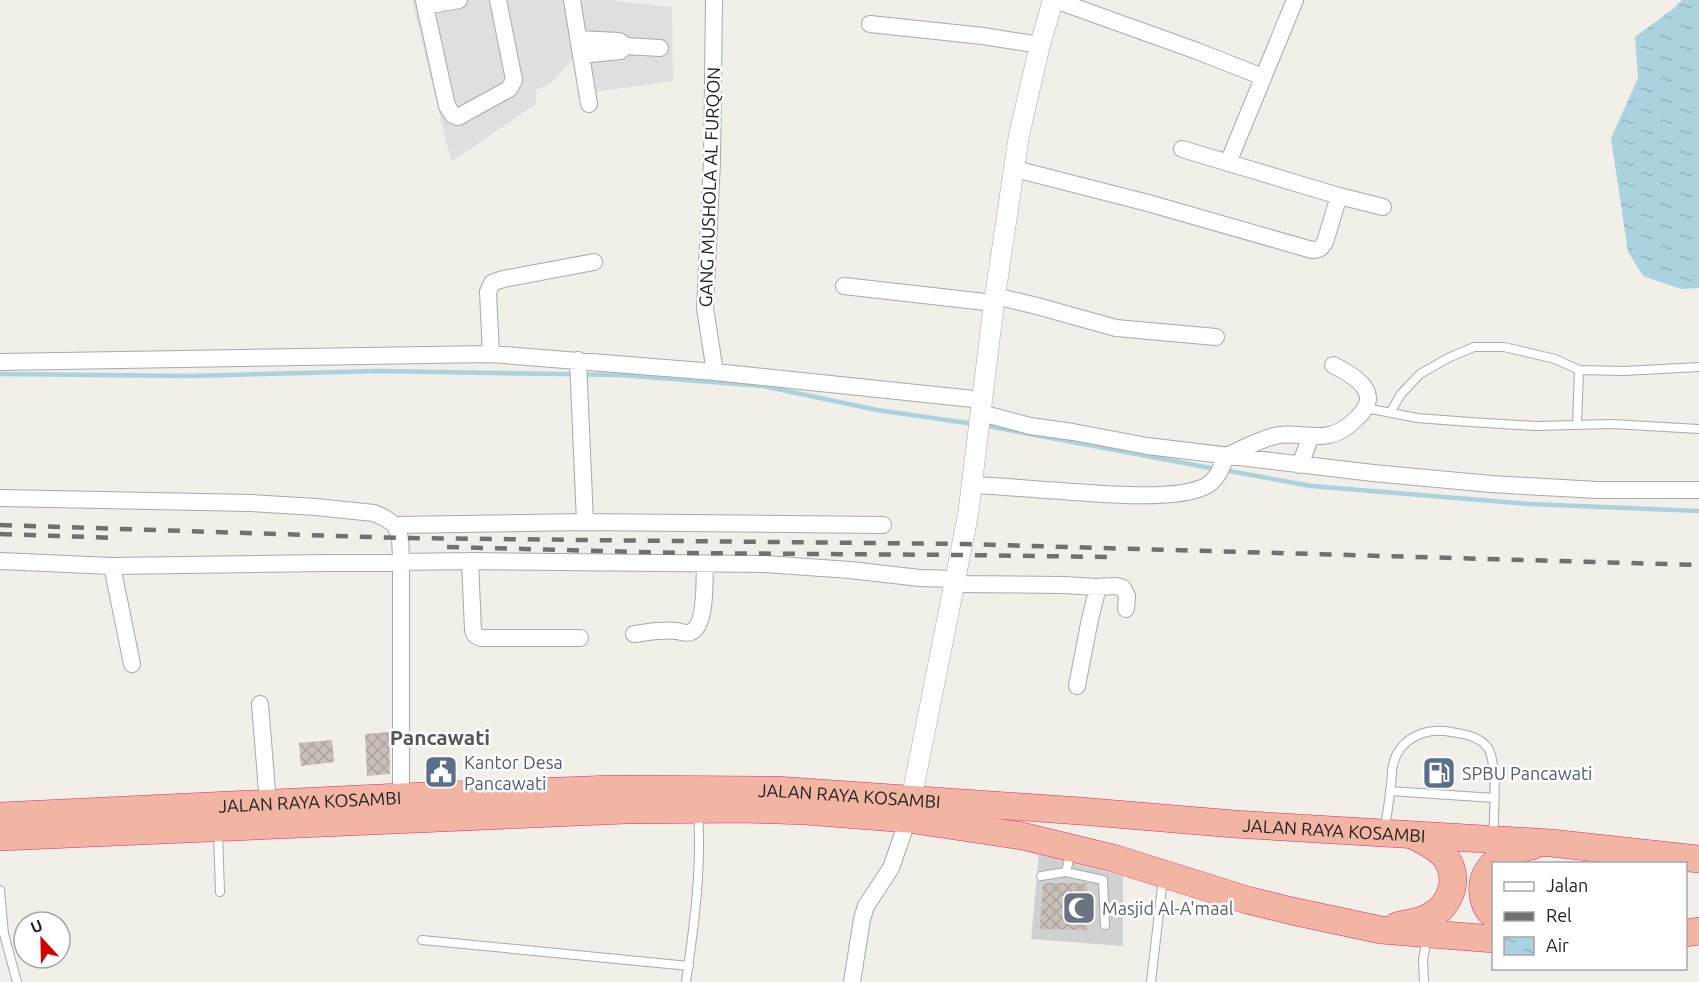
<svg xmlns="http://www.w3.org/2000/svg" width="1699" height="982" viewBox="0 0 1699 982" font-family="Ubuntu,sans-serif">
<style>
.residential{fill:#e0dfdf}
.religious{fill:#d0d0d0}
.water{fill:url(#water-ripples)}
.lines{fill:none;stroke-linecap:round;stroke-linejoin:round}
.stream{stroke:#aad3df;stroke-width:4.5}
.building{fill:url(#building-cross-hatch)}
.service-casing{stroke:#a9a9a9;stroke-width:10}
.minor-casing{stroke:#a9a9a9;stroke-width:18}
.tertiary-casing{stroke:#a9a9a9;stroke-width:21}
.trunk-casing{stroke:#dc2a67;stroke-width:28}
.service{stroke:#fff;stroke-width:8}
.minor{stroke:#fff;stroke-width:16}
.tertiary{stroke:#fff;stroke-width:20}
.trunk{stroke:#f2b4a3;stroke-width:27}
.rail{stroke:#707070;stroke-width:4.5;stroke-dasharray:12 12;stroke-linecap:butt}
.labels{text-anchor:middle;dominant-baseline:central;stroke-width:5;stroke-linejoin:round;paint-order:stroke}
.street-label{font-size:18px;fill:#222;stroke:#fff}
.service-label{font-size:18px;fill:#4e5e75;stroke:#fff;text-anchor:start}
.worship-label{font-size:18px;fill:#5b616d;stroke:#fff;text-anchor:start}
.quarter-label{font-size:21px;font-weight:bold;fill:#555;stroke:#fff}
</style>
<defs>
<pattern id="water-ripples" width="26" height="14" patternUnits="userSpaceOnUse" patternTransform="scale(1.5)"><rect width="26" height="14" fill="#aad3df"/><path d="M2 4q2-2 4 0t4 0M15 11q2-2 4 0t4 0" fill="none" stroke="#92b5bf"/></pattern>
<pattern id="building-cross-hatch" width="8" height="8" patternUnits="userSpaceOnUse" patternTransform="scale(1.5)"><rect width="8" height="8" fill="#c7bfb8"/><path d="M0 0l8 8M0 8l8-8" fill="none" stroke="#aba49e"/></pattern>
</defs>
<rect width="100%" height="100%" fill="#f2efe9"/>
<path class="residential" d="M412,0H608L672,7L673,81L580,94L574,58L549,85L535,90L537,103L451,162Z"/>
<path class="religious" d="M1039,854L1123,876V946L1031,939Z"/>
<path class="water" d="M1682,0H1699V288L1681,289L1643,276L1628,252L1611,138L1638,78L1635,37L1673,9Z"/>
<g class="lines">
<path class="stream" d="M0,374L190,376L379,371L621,375L763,386L877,410L974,424
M982,425L1216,469
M1224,470L1311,486L1530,504L1699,511"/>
</g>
<path class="building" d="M389,732L390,774L367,776L365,734Z
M332,740L334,762L301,766L299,743Z
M1043,883H1087V930L1040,929Z"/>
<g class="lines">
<g class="service-casing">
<path id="service" d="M1366,408L1417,418L1470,422L1536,426L1612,424L1699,429
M1390,413L1401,394L1420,374L1448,358L1474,347H1504L1555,359L1579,370L1624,371L1699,367
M1577,425L1579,370
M1390,791L1494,798
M1385,829C1386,817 1389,805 1390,792C1392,783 1391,774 1393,765C1399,738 1426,727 1451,732C1463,734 1480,736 1488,748C1498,765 1494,816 1493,836
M218,832L220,892
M1071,851L1066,872L1103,880L1105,925
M1041,876L1066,872
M0,890L4,934L17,982
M422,940L689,966
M686,982C694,926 702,869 698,812
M1151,982L1163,878
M1424,982L1423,960L1427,938"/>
</g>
<g class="minor-casing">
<path id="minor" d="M424,0L425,6L459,0
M572,0L589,104
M714,0L712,161L705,308L715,372
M1055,0L1197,51L1263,77
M425,6L447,106L453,115L458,117L509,89L514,80L498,0
M870,24L983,36L1040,45
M578,39L619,41L626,46L660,48
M581,55L620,51L626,46
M1182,149L1339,196L1383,207
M1228,163L1295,0
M1015,169L1148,203L1312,250C1320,250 1321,248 1325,242L1339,196
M844,286L994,303
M995,296L1037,306L1116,328L1216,337
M491,354L488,292L492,283L503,279L594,262
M578,360L585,522
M0,362L491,354L715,372L983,400
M981,413L1030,426L1073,432L1147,446L1373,473L1491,484L1597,490H1699
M1300,465L1311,436
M972,485C996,486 1021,488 1045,490C1084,492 1173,503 1206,486C1217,480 1222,467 1226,456C1242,449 1257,441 1274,436C1292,431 1311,439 1329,435C1340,433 1350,425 1357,418C1384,393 1355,376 1333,365
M0,498L251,503L316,507L374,513L385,518L395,525L400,538L401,557V797
M395,525L585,522L883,525
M0,561L112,566L470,561L765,564L850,570L920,578L956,579
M470,561L473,630L475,635L481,638H580
M112,566L132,664
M955,584L1065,585L1095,587L1096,595L1090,619L1077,686
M1095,587L1116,586L1123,588L1127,596L1126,609
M634,634C649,632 663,629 677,631C682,632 687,634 691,632C707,625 704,580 705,564
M260,704L268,803
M852,982L862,919L866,906L891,868L908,819"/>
</g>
<g class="tertiary-casing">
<path id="tertiary" d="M911,801L968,515L994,303L1019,135L1040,45L1053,0"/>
</g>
<g class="trunk-casing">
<g id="trunk">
<path id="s1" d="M0,816L401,797L612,789L776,790L1080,811L1234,824L1551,843L1699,859"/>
<path d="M0,837L625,810L745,809L806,811L908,819L1022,836L1113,858L1247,900L1292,911L1381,930L1494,939"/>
<path d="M1494,915C1487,910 1484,902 1483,895C1479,866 1507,850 1532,846"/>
<path d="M1397,926C1408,923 1419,922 1429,917C1451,906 1461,877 1445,857C1438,847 1425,842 1414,836"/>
<path d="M1686,933L1699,931"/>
</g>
</g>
<use href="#service" class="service"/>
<use href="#minor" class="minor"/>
<use href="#tertiary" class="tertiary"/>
<use href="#trunk" class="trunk"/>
<path class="rail" d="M0,525L400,538L962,544L1699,565
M0,534L117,538
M447,547L680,553L960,555L1110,557"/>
</g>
<defs>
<g id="civic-square" transform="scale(1.725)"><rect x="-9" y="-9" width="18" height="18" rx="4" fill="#5c6f8a" stroke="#fff"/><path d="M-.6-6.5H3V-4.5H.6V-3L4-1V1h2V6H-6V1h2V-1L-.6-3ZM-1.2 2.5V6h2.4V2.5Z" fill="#fff"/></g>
<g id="fuel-square" transform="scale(1.725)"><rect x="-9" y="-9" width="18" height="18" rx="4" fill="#5c6f8a" stroke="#fff"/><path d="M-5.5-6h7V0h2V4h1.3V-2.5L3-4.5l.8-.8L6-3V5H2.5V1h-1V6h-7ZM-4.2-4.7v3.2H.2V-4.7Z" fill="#fff"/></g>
<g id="mosque-square" transform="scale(1.725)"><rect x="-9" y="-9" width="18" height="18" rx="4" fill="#6b7280" stroke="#fff"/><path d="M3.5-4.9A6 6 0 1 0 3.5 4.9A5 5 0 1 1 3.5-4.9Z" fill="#fff"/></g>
</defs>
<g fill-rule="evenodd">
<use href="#civic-square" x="441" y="772"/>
<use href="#fuel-square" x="1439" y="773"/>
<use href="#mosque-square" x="1079" y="908"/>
</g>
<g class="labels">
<g class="street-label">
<text transform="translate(709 187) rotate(-88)">GANG MUSHOLA AL FURQON</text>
<text stroke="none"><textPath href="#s1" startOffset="850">JALAN RAYA KOSAMBI</textPath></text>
<text stroke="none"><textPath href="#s1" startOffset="310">JALAN RAYA KOSAMBI</textPath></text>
<text stroke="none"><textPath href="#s1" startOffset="1336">JALAN RAYA KOSAMBI</textPath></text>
</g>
<g class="service-label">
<text x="464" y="762">Kantor Desa<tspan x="464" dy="21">Pancawati</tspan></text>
<text x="1462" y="773">SPBU Pancawati</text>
</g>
<g class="worship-label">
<text x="1102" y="908">Masjid Al-A'maal</text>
</g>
<g class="quarter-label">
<text x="440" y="737">Pancawati</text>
</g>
</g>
<rect x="1492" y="862" width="195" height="108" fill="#ffffff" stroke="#a7a7a7" stroke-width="1.5"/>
<rect x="1504" y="882" width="30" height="9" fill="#ffffff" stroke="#a7a7a7" stroke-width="1.5"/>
<text x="1546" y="892" font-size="18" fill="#222222">Jalan</text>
<rect x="1504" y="912" width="30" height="9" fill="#707070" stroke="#a7a7a7" stroke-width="1.5"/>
<text x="1546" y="922" font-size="18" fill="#222222">Rel</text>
<rect x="1504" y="937" width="30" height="18" fill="url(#water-ripples)" stroke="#a7a7a7" stroke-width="1.5"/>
<text x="1546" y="952" font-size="18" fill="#222222">Air</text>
<g transform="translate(42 940) rotate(338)"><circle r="28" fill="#ffffff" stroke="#a7a7a7" stroke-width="1.5"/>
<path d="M0-4.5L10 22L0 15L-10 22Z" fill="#d40000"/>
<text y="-9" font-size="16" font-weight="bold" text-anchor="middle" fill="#222222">U</text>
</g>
</svg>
